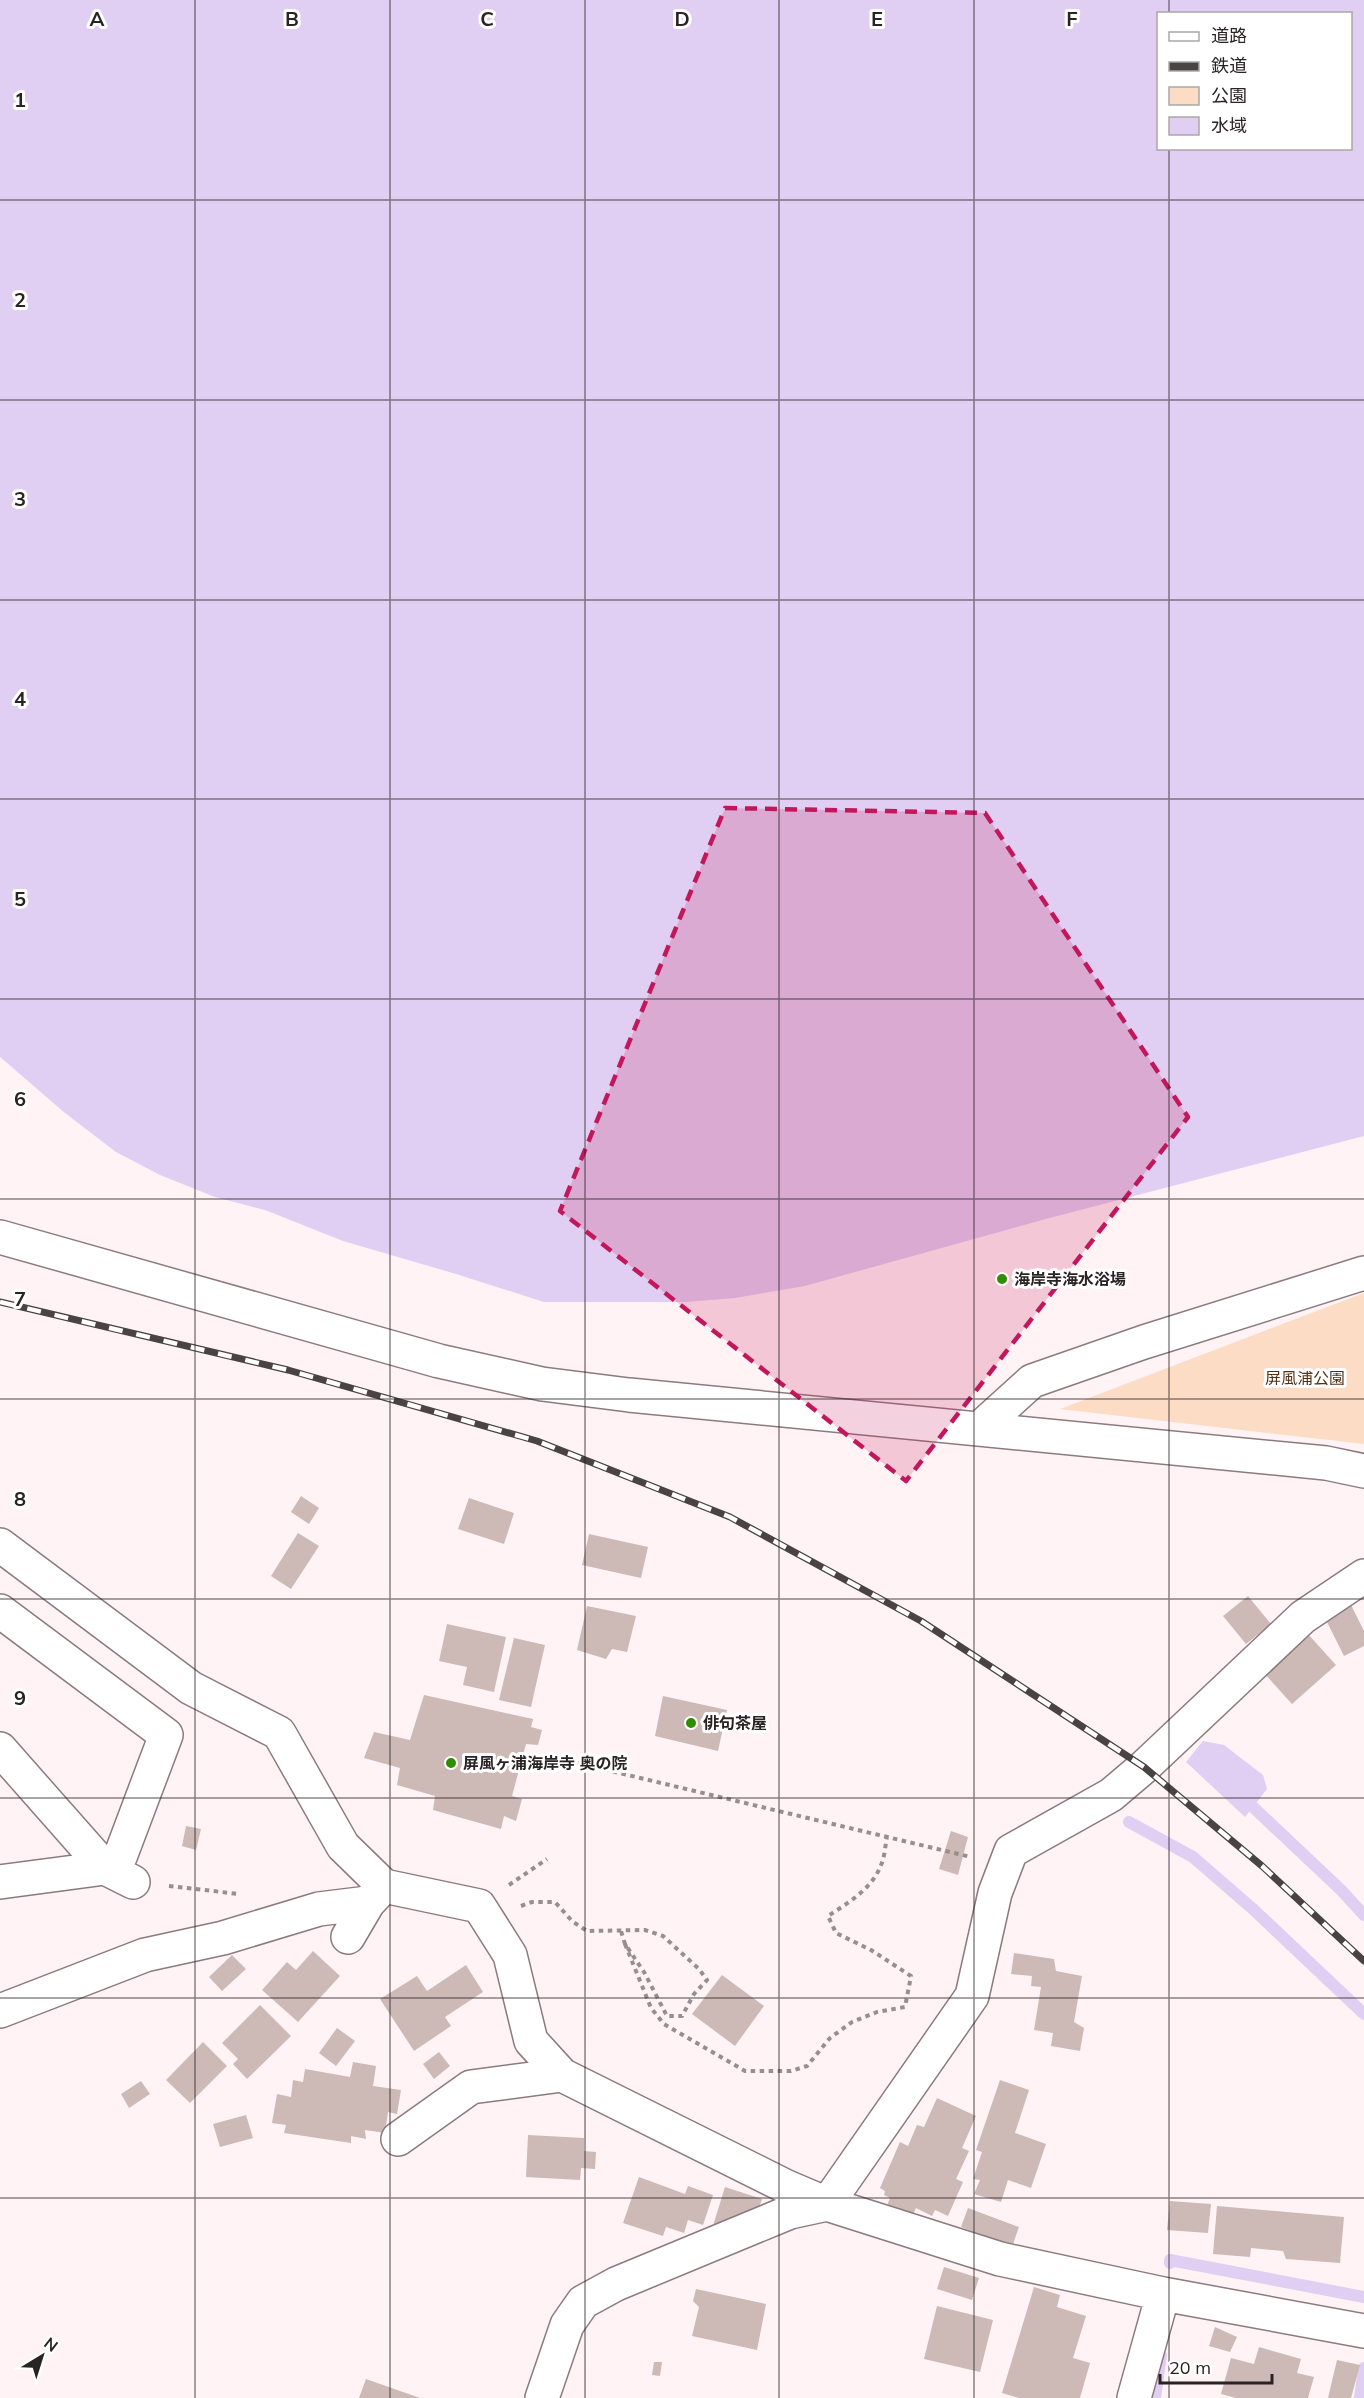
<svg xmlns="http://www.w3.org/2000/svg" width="1364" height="2398" viewBox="0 0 1364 2398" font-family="Mulish,'Noto Sans JP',sans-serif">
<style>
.green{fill:#fcdcc5}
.water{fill:#e0cff2;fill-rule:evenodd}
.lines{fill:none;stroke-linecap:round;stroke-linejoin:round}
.stream{stroke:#e0cff2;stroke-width:12}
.building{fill:#cdb9b6}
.minor-casing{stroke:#8c7a7e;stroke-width:36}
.path{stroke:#988e90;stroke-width:4;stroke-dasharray:4.5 4.5;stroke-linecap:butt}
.minor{stroke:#fff;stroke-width:33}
.rail-casing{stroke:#4a4344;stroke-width:7}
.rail{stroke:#fff;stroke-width:4.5;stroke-dasharray:14;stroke-linecap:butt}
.marked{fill:#c2185b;fill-opacity:0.2;stroke:#c2185b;stroke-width:4.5;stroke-dasharray:12 8;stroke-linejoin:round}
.grid{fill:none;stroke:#2a2324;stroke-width:1.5;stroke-opacity:0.55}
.poi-dot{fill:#2e8d00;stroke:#fff;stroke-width:2}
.labels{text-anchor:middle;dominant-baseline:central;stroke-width:6;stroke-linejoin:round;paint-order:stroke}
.poi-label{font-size:16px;font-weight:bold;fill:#2a2324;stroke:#fff;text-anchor:start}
.park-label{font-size:16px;fill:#543218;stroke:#fff}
.grid-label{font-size:20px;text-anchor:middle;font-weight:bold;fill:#2a2324;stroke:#fff;stroke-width:6;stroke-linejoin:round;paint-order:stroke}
</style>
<rect width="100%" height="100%" fill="#fff3f5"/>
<path class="green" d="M1364,1293V1444L1060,1409Z"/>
<path class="water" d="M0,0H1364V1136L1042,1220L805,1286L735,1298L686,1302H544L456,1274L343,1241L265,1210L215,1197L160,1175L116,1152L65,1113L0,1057ZM1158,14H1350V148H1158Z
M1203,1741L1224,1745L1263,1775L1267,1789L1245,1817L1186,1762Z"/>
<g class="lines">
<path class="stream" d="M1253,1807L1341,1890L1364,1915
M1129,1822L1193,1857L1254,1910L1364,2014
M1170,2263V2260L1364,2297
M1155,2398L1161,2355
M1360,2398L1364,2368"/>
</g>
<path class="building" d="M301,1496L319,1508L309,1524L291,1512Z
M469,1498L514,1513L504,1544L458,1529Z
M298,1533L319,1546L291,1589L271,1576Z
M589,1534L648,1547L641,1578L582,1565Z
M1248,1596L1271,1624L1246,1644L1223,1616Z
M1351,1605L1364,1631V1646L1344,1656L1325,1618Z
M587,1606L636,1616L627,1652L612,1649L606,1659L577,1650Z
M447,1624L506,1637L494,1692L463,1685L467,1667L439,1661Z
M1308,1634L1336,1665L1292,1704L1264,1673Z
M514,1638L545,1645L531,1707L499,1700Z
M424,1695L533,1719L531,1727L542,1730L538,1745L526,1744L512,1796L522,1799L516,1821L504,1816L501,1829L433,1810L435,1796L397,1785L400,1768L364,1758L374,1732L410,1740Z
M663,1696L727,1710L718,1751L655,1736Z
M186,1826L201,1829L196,1850L182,1846Z
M951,1831L968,1837L958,1875L939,1869Z
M313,1951L340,1976L298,2022L262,1990L287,1962L296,1970Z
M1014,1953L1054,1959L1056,1971L1082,1976L1074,2022L1084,2028L1080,2051L1051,2046L1053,2033L1034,2030L1041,1987L1031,1986L1032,1976L1011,1974Z
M232,1955L246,1969L222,1991L209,1977Z
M466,1965L483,1992L445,2017L451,2026L414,2051L380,1999L417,1976L427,1991Z
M722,1975L764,2006L735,2046L692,2014Z
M260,2005L291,2036L247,2079L233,2064L238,2059L222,2043Z
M337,2028L355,2041L336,2066L319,2053Z
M203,2042L227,2066L190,2103L166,2080Z
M439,2052L450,2066L434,2079L423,2064Z
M353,2062L376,2066L373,2086L401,2090L397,2114L388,2112L385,2133L365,2130L366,2139L351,2136V2143L284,2133L286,2125L272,2123L277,2094L291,2097L293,2080L303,2082L305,2069L350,2077Z
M1000,2080L1029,2090L1015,2133L1046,2144L1031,2188L1008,2180L1001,2202L974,2194L980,2180L973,2179L982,2152L976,2150Z
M141,2081L150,2094L129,2108L121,2094Z
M937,2098L976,2116L962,2148L969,2151L956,2179L963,2182L948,2216L935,2210L932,2216L916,2208L911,2219L886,2208L890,2198L884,2195L885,2191L880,2188L900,2142L908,2146L917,2125L924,2127Z
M246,2115L253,2138L220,2147L213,2124Z
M528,2135L584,2138V2151L596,2152L595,2169L581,2168L580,2180L526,2177Z
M639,2177L685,2194L688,2186L713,2195L703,2225L688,2220L684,2233L666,2227L663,2236L623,2223Z
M725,2187L762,2199L758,2211L712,2229Z
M1170,2201L1211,2204L1208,2233L1167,2230Z
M1217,2206L1344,2217L1340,2263L1286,2259L1283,2251L1251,2248L1250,2257L1213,2254Z
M968,2208L1019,2227L1012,2247L961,2227Z
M944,2267L979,2278L972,2300L937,2289Z
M1034,2287L1060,2295L1057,2307L1086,2316L1073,2358L1090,2363L1080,2398H1019L1002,2393Z
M696,2289L766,2304L757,2350L692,2336L699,2307L693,2301Z
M937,2306L993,2320L980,2372L924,2359Z
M1215,2327L1237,2337L1230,2352L1209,2346Z
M1259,2347L1301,2359L1297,2373L1314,2377L1308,2398H1236L1221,2394L1231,2358L1254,2364Z
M1337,2360L1360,2365L1351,2398H1328Z
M654,2362H662L660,2376L652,2375Z
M366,2379L420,2398H359Z"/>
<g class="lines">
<g class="minor-casing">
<path id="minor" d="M0,1237L439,1361L542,1384L629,1395L1326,1463L1364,1471
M979,1429L1032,1381L1144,1342L1364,1273
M0,1545L191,1688L279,1733L343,1846L384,1886L479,1906L510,1955L531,2041L562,2075L787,2187L827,2204L1000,2259L1163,2294L1364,2331
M0,1611L166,1735L120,1857L105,1868L0,1882
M0,1749L105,1868L133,1882
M348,1937L368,1903
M0,2011L145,1955L223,1938L319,1909L368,1903L384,1886
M398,2139L471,2087L562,2075
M542,2398L567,2325L583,2302L616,2284L790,2212L827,2204L972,1996L995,1893L1011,1851L1111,1795L1144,1767L1303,1617L1364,1576
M1134,2398L1163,2294"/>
</g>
<path class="path" d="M569,1761L971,1857
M509,1885L547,1859
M169,1886L239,1894
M521,1906L532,1902H555L572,1921L587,1931L645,1930L663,1936L699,1969L707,1980L694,1994L682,2016H667L644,1972L625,1944L621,1931
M625,1944L651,2008L664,2024L745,2071H791L807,2066L830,2038L852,2022L877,2012L905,2007L911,1976L871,1950L836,1933L828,1916C848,1903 872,1889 881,1865C885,1856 885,1846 887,1837"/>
<use href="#minor" class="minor"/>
<g class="rail-casing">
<path id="rail" d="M0,1302L288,1370L537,1441L730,1517L921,1621L1144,1767L1262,1866L1364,1961"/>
</g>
<use href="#rail" class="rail"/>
</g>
<path class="marked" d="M725,808L985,813L1188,1117L906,1481L560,1211Z"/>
<path class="grid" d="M195,0V2398M390,0V2398M585,0V2398M779,0V2398M974,0V2398M1169,0V14M1169,148V2398M0,200H1364M0,400H1364M0,600H1364M0,799H1364M0,999H1364M0,1199H1364M0,1399H1364M0,1599H1364M0,1798H1364M0,1998H1364M0,2198H1364"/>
<g class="poi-dot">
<circle cx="1002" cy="1279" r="6"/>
<circle cx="691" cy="1723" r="6"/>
<circle cx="451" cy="1763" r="6"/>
</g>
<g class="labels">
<g class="poi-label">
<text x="1014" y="1279">海岸寺海水浴場</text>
<text x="703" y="1723">俳句茶屋</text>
<text x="463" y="1763">屏風ヶ浦海岸寺 奥の院</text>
</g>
<g class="park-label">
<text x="1305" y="1378">屏風浦公園</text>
</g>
</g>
<g class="grid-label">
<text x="97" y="26">A</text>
<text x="292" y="26">B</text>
<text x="487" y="26">C</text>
<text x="682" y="26">D</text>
<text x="877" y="26">E</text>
<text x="1072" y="26">F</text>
<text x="20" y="107">1</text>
<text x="20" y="307">2</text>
<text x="20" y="506">3</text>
<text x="20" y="706">4</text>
<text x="20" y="906">5</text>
<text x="20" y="1106">6</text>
<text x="20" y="1306">7</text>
<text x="20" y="1506">8</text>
<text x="20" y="1705">9</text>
</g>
<rect x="1157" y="12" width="195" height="138" fill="#ffffff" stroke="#aaa7a7" stroke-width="1.5"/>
<rect x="1169" y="32" width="30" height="9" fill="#ffffff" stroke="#aaa7a7" stroke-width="1.5"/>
<text x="1211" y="42" font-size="18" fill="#2a2324">道路</text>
<rect x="1169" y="62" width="30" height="9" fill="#4a4344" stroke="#aaa7a7" stroke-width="1.5"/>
<text x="1211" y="72" font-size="18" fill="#2a2324">鉄道</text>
<rect x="1169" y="87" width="30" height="18" fill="#fcdcc5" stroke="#aaa7a7" stroke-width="1.5"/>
<text x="1211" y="102" font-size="18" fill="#2a2324">公園</text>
<rect x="1169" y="117" width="30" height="18" fill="#e0cff2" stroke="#aaa7a7" stroke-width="1.5"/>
<text x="1211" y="132" font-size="18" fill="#2a2324">水域</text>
<g transform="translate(42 2356) rotate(38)" stroke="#ffffff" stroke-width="4.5" paint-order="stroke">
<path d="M0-4.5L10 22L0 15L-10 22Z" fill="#2a2324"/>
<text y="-9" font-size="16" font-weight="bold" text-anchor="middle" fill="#2a2324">N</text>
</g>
<path d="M1160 2374v9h112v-9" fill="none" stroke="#2a2324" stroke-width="3"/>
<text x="1169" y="2374" font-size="18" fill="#2a2324" stroke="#ffffff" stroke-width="4.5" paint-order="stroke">20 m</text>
</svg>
